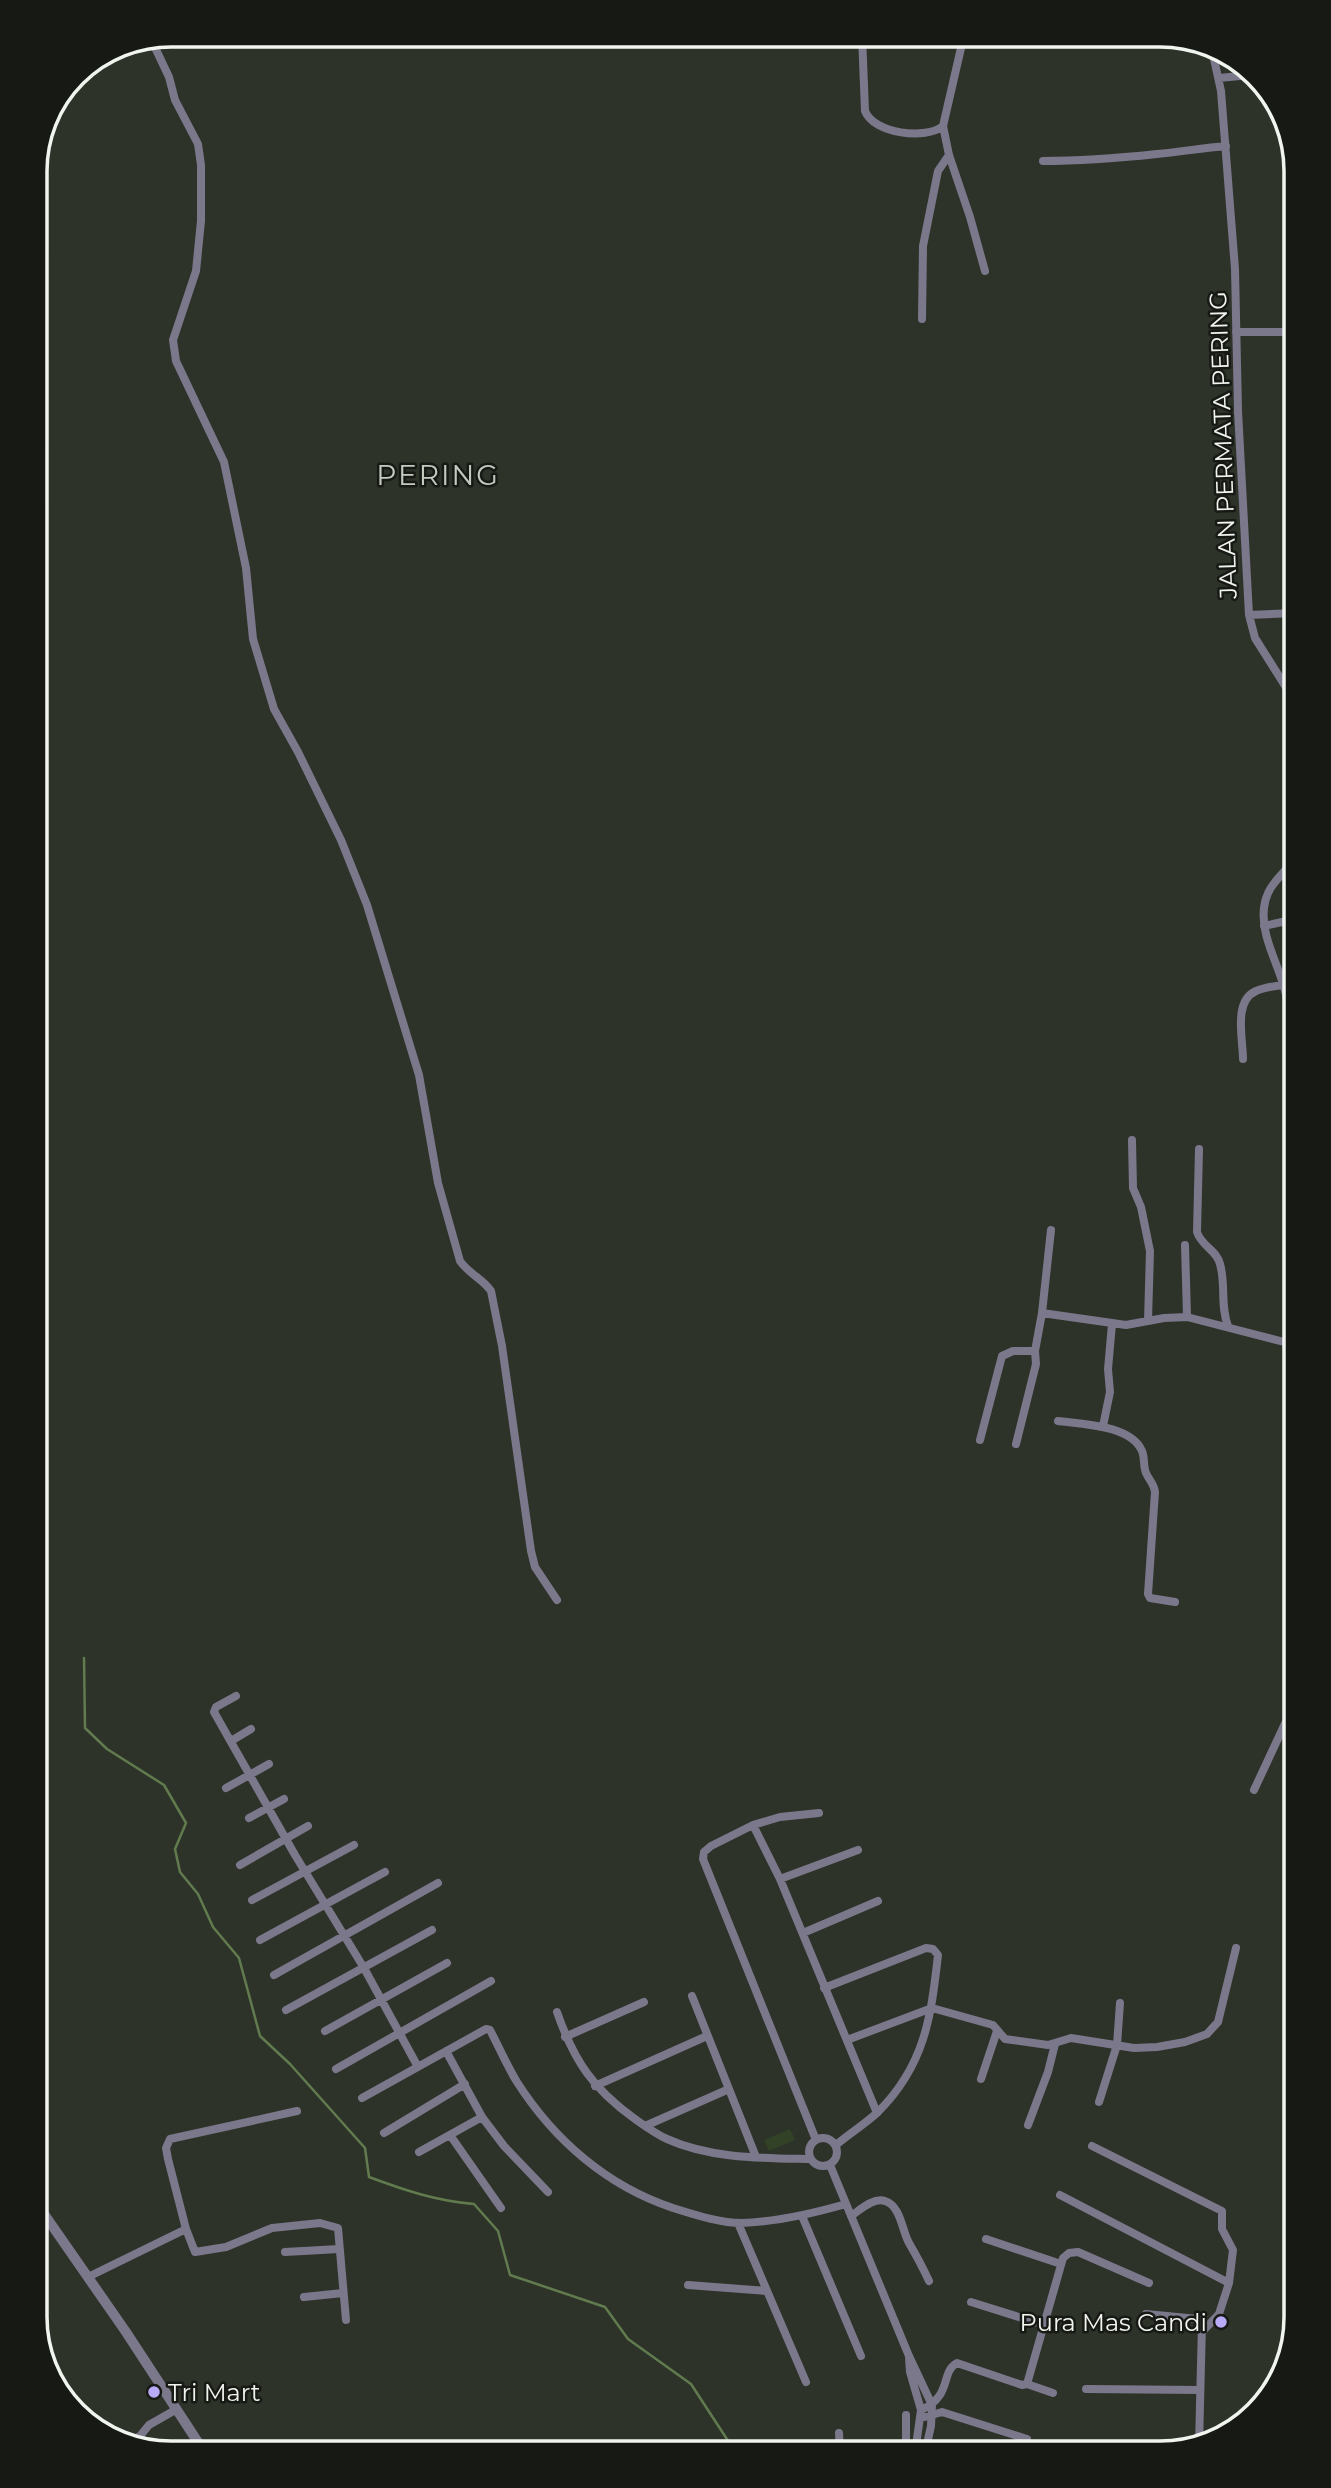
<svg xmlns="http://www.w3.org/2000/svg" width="1331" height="2488" viewBox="0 0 1331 2488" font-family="Montserrat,sans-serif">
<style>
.green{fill:#324227}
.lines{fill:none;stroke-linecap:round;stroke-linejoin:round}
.stream{stroke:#617b4f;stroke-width:2.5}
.minor{stroke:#7b788c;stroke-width:8}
.tertiary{stroke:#7b788c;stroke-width:10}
.poi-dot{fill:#b9abf7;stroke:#171915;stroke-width:2.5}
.labels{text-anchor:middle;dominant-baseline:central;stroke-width:5;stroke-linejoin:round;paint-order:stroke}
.street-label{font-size:24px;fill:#f1f5ef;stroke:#171915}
.poi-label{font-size:24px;fill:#f1f5ef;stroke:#171915;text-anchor:end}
.quarter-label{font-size:28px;letter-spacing:2px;fill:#c3cabe;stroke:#171915}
.rim{fill:none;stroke:#f1f5ef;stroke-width:3.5}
</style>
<rect width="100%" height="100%" fill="#2d3329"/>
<path class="green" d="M790,2129L795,2140L769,2151L764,2140Z"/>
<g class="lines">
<path class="stream" d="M84,1658L85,1728L107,1749L164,1785L186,1823L175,1849L180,1872L198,1894L213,1927L239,1958L260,2036L290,2064L365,2148L369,2177C404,2190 436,2201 474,2204L498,2231L510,2275L605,2307L628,2339L691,2384L736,2453"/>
<path class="minor" d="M862,35L865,111C874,134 926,140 943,126
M964,35L943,126L949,155L970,217L985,271
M151,39L169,77L175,100L198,144L201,165V221L196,271L173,340L176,361L224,462L246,568L253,639L274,709L298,752L341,840L367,905L419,1075L438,1183L460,1261C469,1274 483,1279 491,1291L502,1346L531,1551L535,1567L557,1600
M1212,50L1221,91L1235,269L1238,411L1249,615L1255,638L1289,692L1292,714L1296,829
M1219,78L1250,75
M1043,161C1081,161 1119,158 1157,154C1180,152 1202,148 1226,146
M922,319L923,246L938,171L949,155
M1236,332H1296
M1249,615L1296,613
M35,854H37
M1264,926L1296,919
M1243,1059C1243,1039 1233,1001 1256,991C1265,987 1275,986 1284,985
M1132,1140L1133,1188L1141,1207L1150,1251L1148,1321
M1199,1149L1197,1232C1201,1246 1217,1250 1220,1264C1226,1284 1220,1306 1228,1326
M1185,1245L1187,1317
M1042,1313L1126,1325L1164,1318L1187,1317L1296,1345
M1296,1336C1291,1288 1290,1241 1293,1193C1297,1132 1293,1067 1288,1006C1285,973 1260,941 1264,908C1267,881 1287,875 1296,854
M1058,1421C1081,1424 1131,1425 1142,1451C1145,1458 1143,1466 1146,1473C1149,1480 1154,1484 1155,1492L1148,1594L1150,1598L1175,1602
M1103,1426L1110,1392L1108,1369L1112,1324
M980,1440L1002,1356L1013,1351H1035
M1016,1444L1036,1364L1035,1351L1042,1313L1051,1230
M236,1696L216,1707L214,1712L295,1855L364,1968L418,2067
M231,1741L251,1729
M226,1788L269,1764
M1254,1790L1296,1700
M249,1818L284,1799
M753,1825L780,1879L877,2113
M240,1865L308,1826
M780,1879L858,1850
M252,1900L354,1845
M803,1933L878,1901
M260,1940L385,1872
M274,1975L438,1883
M824,1988L926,1948L933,1949L938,1955C931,2017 925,2065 878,2112C865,2124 849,2134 836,2145
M692,1996L756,2157
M286,2010L432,1930
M557,2012C574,2061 593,2089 635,2119C645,2126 656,2134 667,2139C711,2159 764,2158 811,2159
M325,2031L447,1963
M565,2037L644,2002
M847,2040L932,2008L993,2025L1005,2039L1048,2045L1071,2038L1134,2048L1157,2047L1185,2042L1207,2034L1218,2022L1236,1948
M446,2051L482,2117L504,2146L548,2192
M336,2069L491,1981
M981,2079L997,2031
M595,2086L707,2036
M362,2098L486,2029L490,2030C499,2047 507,2066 517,2082C554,2140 607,2186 673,2208C693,2214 719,2223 741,2223C777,2222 811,2214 846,2204
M1099,2102L1117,2045L1120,2003
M297,2111L170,2139L166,2148L168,2159L186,2229L195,2252L226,2247L272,2228L320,2223L338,2228L346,2320
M1028,2125L1048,2072L1055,2044
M645,2126L729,2089
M384,2133L465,2084
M450,2135L501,2208
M809 2152a14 14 0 1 1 28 0a14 14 0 1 1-28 0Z
M816,2140L703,1859L704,1852L711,1846L753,1825L780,1817L819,1813
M1092,2146L1222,2211V2229L1233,2250L1229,2283L1219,2314L1202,2332
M419,2152L482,2117
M830,2165L909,2356L932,2405L931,2426L925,2453
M1060,2195L1229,2283
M1296,2212V2211
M802,2216L861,2356
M851,2216C860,2210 874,2197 885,2201C901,2206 902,2231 909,2243C916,2255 923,2268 929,2281
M738,2223L806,2382
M986,2239L1061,2264
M285,2252L339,2249
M88,2277L186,2229
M688,2285L767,2291
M304,2297L343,2293
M971,2302L1044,2325
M1146,2314L1198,2319L1202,2324L1199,2445
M909,2357L910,2372L921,2410L915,2453
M1027,2384L1063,2258L1069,2253L1078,2252L1149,2283
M1275,2386L1276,2370
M1086,2389L1200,2390
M921,2410C953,2396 940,2372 957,2363L1022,2385L1027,2384L1053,2393
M906,2415V2453
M921,2418L942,2412L1027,2439
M839,2433L840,2453
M129,2442L140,2436L149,2425L177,2409"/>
<path class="tertiary" d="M35,2201L126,2332L205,2453"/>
</g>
<g class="poi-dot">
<circle cx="1221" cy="2322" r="7"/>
<circle cx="154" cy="2392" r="7"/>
</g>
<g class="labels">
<g class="street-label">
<text transform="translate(1223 445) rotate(-92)">JALAN PERMATA PERING</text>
</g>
<g class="poi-label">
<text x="1207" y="2322">Pura Mas Candi</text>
<text x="168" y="2392" text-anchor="start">Tri Mart</text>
</g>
<g class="quarter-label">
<text x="438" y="475">PERING</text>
</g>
</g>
<path d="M0 0H1331V2488H0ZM171 47H1160A124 124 0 0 1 1284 171V2317A124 124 0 0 1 1160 2441H171A124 124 0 0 1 47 2317V171A124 124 0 0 1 171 47Z" fill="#171915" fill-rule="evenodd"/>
<path class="rim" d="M171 47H1160A124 124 0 0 1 1284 171V2317A124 124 0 0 1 1160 2441H171A124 124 0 0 1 47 2317V171A124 124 0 0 1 171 47Z"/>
</svg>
